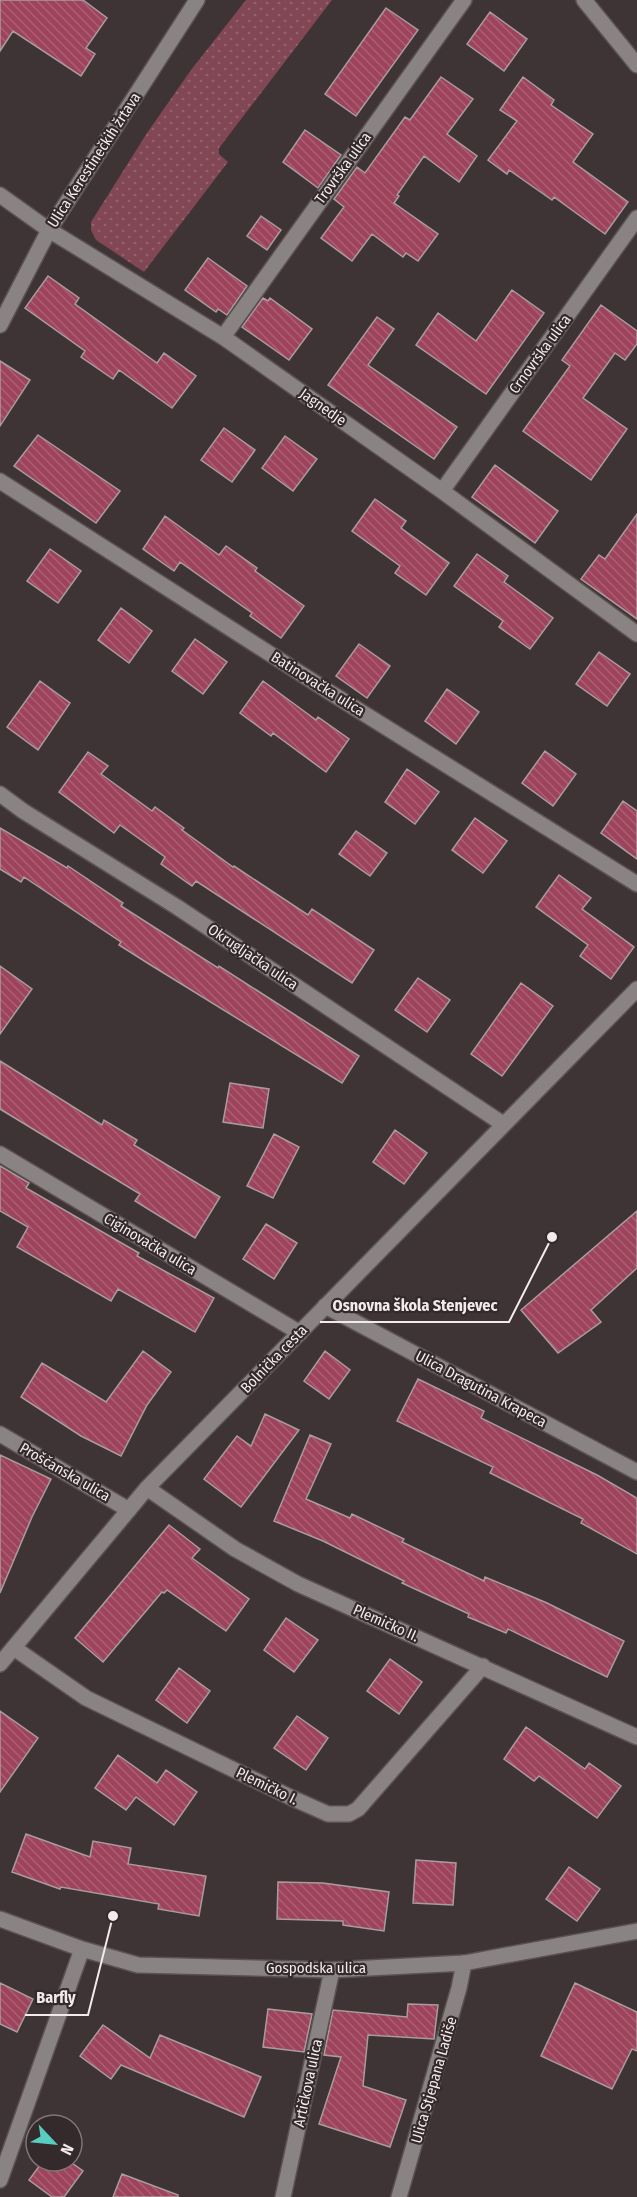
<svg xmlns="http://www.w3.org/2000/svg" width="637" height="2197" viewBox="0 0 637 2197" font-family="'Fira Sans Condensed',sans-serif">
<style>
.grass{fill:url(#grass-dots)}
.building{fill:url(#building-back-hatch);stroke:#a99c9e;stroke-width:1.5}
.lines{fill:none;stroke-linecap:round;stroke-linejoin:round}
.minor-casing{stroke:#5b5052;stroke-width:18}
.minor{stroke:#898384;stroke-width:15}
.labels{text-anchor:middle;dominant-baseline:central;stroke-width:4.5;stroke-linejoin:round;paint-order:stroke}
.street-label{font-size:15px;fill:#f2eaeb;stroke:#34292b}
.leader{fill:none;stroke:#f2eaeb;stroke-width:2}
.callout-dot{fill:#f2eaeb;stroke:#34292b;stroke-width:2}
.callout-label{font-size:16px;text-anchor:middle;font-weight:bold;fill:#f2eaeb;stroke:#34292b;stroke-width:4.5;stroke-linejoin:round;paint-order:stroke}
</style>
<defs>
<pattern id="grass-dots" width="8" height="8" patternUnits="userSpaceOnUse" patternTransform="scale(1.5)"><rect width="8" height="8" fill="#824755"/><path d="M2 2h.1M6 6h.1" fill="none" stroke="#94626e" stroke-width="1.8" stroke-linecap="round"/></pattern>
<pattern id="building-back-hatch" width="6" height="6" patternUnits="userSpaceOnUse" patternTransform="scale(1.5)"><rect width="6" height="6" fill="#9d435c"/><path d="M-1 5l2 2M0 0l6 6M5-1l2 2" fill="none" stroke="#ab5e74"/></pattern>
</defs>
<rect width="100%" height="100%" fill="#3e3335"/>
<path class="grass" d="M246,0H332L219,148V154L228,162L144,272L96,240L91,230V222L147,133L191,70Z"/>
<path class="building" d="M0,0H83L107,18L86,48L95,54L81,76L13,31L0,51Z
M386,8L418,30L356,116L325,94Z
M490,12L527,39L504,71L467,44Z
M441,77L473,99L447,134L477,156L459,182L424,156L397,195L399,196L394,203L438,234L418,261L406,253L403,257L372,234L352,261L321,238L344,207L334,199L357,167L365,173L405,117L410,120Z
M523,77L554,100L551,105L593,134L573,162L628,202L605,234L554,197L552,200L509,170L507,174L488,160L517,121L500,110Z
M305,130L341,155L318,188L283,162Z
M261,216L281,230L267,250L247,236Z
M208,258L247,286L227,315L218,309L216,312L185,290Z
M48,276L79,298L75,304L157,363L164,353L196,376L172,408L119,370L113,379L81,357L85,351L25,308Z
M512,290L544,313L486,394L416,345L438,313L476,341Z
M263,298L268,301L270,298L312,329L289,360L242,327Z
M601,305L637,331V344L625,360L615,353L583,398L627,429L591,480L523,431L570,366L562,360Z
M377,317L394,329L368,365L457,427L434,459L328,385Z
M0,361L30,380L0,426Z
M224,428L255,450L232,482L201,460Z
M38,435L120,491L96,523L14,466Z
M285,436L317,459L293,491L262,468Z
M495,465L558,511L535,543L472,497Z
M375,499L406,521L401,528L449,563L426,595L395,573L400,566L352,531Z
M637,514V619L581,579L599,555L605,559Z
M165,516L219,555L226,546L257,568L255,571L304,606L281,638L250,616L252,613L180,562L174,571L143,549Z
M50,549L81,571L58,603L27,581Z
M477,554L508,576L504,582L553,618L530,649L499,627L503,621L454,586Z
M121,608L152,631L129,663L98,640Z
M195,639L227,662L203,694L172,671Z
M359,644L390,666L367,698L336,676Z
M599,652L630,674L607,706L576,684Z
M40,681L70,703L38,750L7,727Z
M263,681L316,720L318,717L349,739L326,772L273,733L271,736L240,713Z
M447,689L479,712L456,744L425,721Z
M545,751L576,774L553,806L522,783Z
M88,752L108,766L101,774L152,811L155,807L184,828L182,830L233,867L234,866L308,915L312,909L374,950L352,983L196,881L192,886L161,864L165,857L120,825L114,833L59,792Z
M407,769L439,792L415,824L385,802Z
M623,801L637,811V859L601,833Z
M475,818L507,841L483,873L452,850Z
M0,828L67,868L68,866L123,903L121,906L218,968L219,966L359,1056L342,1083L149,964L119,945L121,942L24,877L21,882L0,869Z
M356,831L387,853L370,876L339,854Z
M559,875L591,898L582,909L634,947L611,979L580,956L588,945L536,907Z
M0,966L32,989L0,1034Z
M418,978L450,1000L427,1032L395,1010Z
M521,983L553,1006L502,1076L471,1054Z
M0,1061L102,1125L104,1120L137,1140L134,1145L220,1197L195,1238L135,1201L140,1194L0,1109Z
M230,1083L269,1089L263,1128L223,1122Z
M395,1130L427,1153L404,1184L373,1162Z
M274,1134L299,1147L273,1198L247,1186Z
M0,1166L29,1183L26,1188L139,1253L137,1256L214,1298L195,1332L118,1289L111,1301L17,1247L28,1227L0,1211Z
M637,1211V1268L591,1310L601,1322L558,1353L521,1310Z
M266,1224L297,1243L274,1279L243,1259Z
M143,1351L171,1372L147,1405L121,1456L81,1436L21,1397L42,1363L106,1402Z
M325,1351L350,1370L329,1399L304,1381Z
M418,1379L484,1411L481,1418L597,1475L637,1498V1554L581,1523L583,1519L490,1473L493,1467L397,1421Z
M265,1414L299,1430L241,1507L204,1479L237,1436L251,1446Z
M310,1435L331,1444L306,1499L350,1518L352,1514L404,1539L402,1542L484,1581L485,1577L547,1603L624,1641L607,1677L508,1629L506,1633L468,1617L469,1614L402,1583L404,1581L323,1541L274,1521Z
M0,1455L51,1479L32,1517L0,1593Z
M169,1525L200,1549L192,1558L249,1599L226,1631L167,1590L164,1593L162,1592L103,1662L75,1638Z
M286,1618L318,1640L294,1672L264,1650Z
M390,1659L422,1682L399,1714L367,1691Z
M179,1668L210,1691L187,1723L156,1700Z
M0,1711L38,1738L0,1792Z
M297,1716L328,1738L306,1770L274,1748Z
M526,1727L585,1769L589,1763L621,1786L597,1818L539,1776L534,1781L504,1759Z
M118,1755L157,1783L166,1770L197,1792L174,1825L136,1797L126,1810L95,1788Z
M26,1834L90,1857L93,1841L131,1848L128,1864L206,1876L199,1916L158,1909L159,1904L61,1887L60,1889L12,1872Z
M416,1860L456,1863L453,1905L413,1903Z
M569,1867L600,1889L577,1921L546,1899Z
M278,1882L323,1883L389,1892L384,1931L343,1925V1921L277,1919Z
M0,1983L33,1999L17,2032L0,2024Z
M575,1983L637,2012V2051L632,2049L612,2089L541,2056Z
M408,2004L438,2005L434,2039L368,2035L363,2086L406,2100L390,2147L319,2124L341,2057L324,2055L333,2010L407,2017Z
M268,2009L312,2014L304,2052L263,2047Z
M103,2025L150,2058L160,2035L261,2077L244,2117L121,2065L111,2079L80,2056Z
M43,2161H69L83,2171L64,2197H52L29,2180Z
M122,2174L178,2195V2197H113Z"/>
<g class="lines">
<g class="minor-casing">
<path id="minor" d="M584,0L637,65
M0,195L49,230L223,337L442,491L637,634
M0,325L49,230L197,0
M223,337L464,0
M0,481L331,693L637,884
M442,491L637,218
M0,794L23,811L177,907L503,1124
M0,1154L300,1333
M325,1306L637,1472
M0,1434L129,1510
M147,1488L235,1549L298,1584L637,1737
M14,1648L86,1698L292,1798L328,1814H349L358,1809L483,1666
M0,1664L147,1488L637,989
M0,1919L82,1949L138,1965L332,1970L464,1963L637,1931
M0,2180L82,1949
M283,2197L332,1970
M399,2197L459,1988L464,1963"/>
</g>
<use href="#minor" class="minor"/>
</g>
<g class="labels">
<g class="street-label">
<text transform="translate(94 160) rotate(-57)">Ulica Kerestinečkih žrtava</text>
<text transform="translate(343 168) rotate(-54)">Trovrška ulica</text>
<text transform="translate(540 354) rotate(-54)">Crnovrška ulica</text>
<text transform="translate(323 407) rotate(35)">Jagnedje</text>
<text transform="translate(318 684) rotate(32)">Batinovačka ulica</text>
<text transform="translate(253 957) rotate(34)">Okrugljačka ulica</text>
<text transform="translate(150 1244) rotate(31)">Ciginovačka ulica</text>
<text transform="translate(274 1359) rotate(-46)">Bolnička cesta</text>
<text transform="translate(481 1389) rotate(28)">Ulica Dragutina Krapeca</text>
<text transform="translate(65 1472) rotate(30)">Proščanska ulica</text>
<text transform="translate(386 1623) rotate(24)">Plemičko II.</text>
<text transform="translate(267 1786) rotate(26)">Plemičko I.</text>
<text x="316" y="1968">Gospodska ulica</text>
<text transform="translate(434 2080) rotate(-74)">Ulica Stjepana Ladiše</text>
<text transform="translate(308 2083) rotate(-78)">Artičkova ulica</text>
</g>
</g>
<path class="leader" d="M552 1237L509 1322H320M113 1916L88 2015H25"/>
<g class="callout-dot">
<circle cx="552" cy="1237" r="6"/>
<circle cx="113" cy="1916" r="6"/>
</g>
<g class="callout-label">
<text x="415" y="1311">Osnovna škola Stenjevec</text>
<text x="56" y="2003">Barfly</text>
</g>
<g transform="translate(54 2143) rotate(116)"><circle r="28" fill="#34292b" stroke="#807678" stroke-width="1.5"/>
<path d="M0-4.5L10 22L0 15L-10 22Z" fill="#58cec0"/>
<text y="-9" font-size="16" font-weight="bold" text-anchor="middle" fill="#f2eaeb">N</text>
</g>
</svg>
